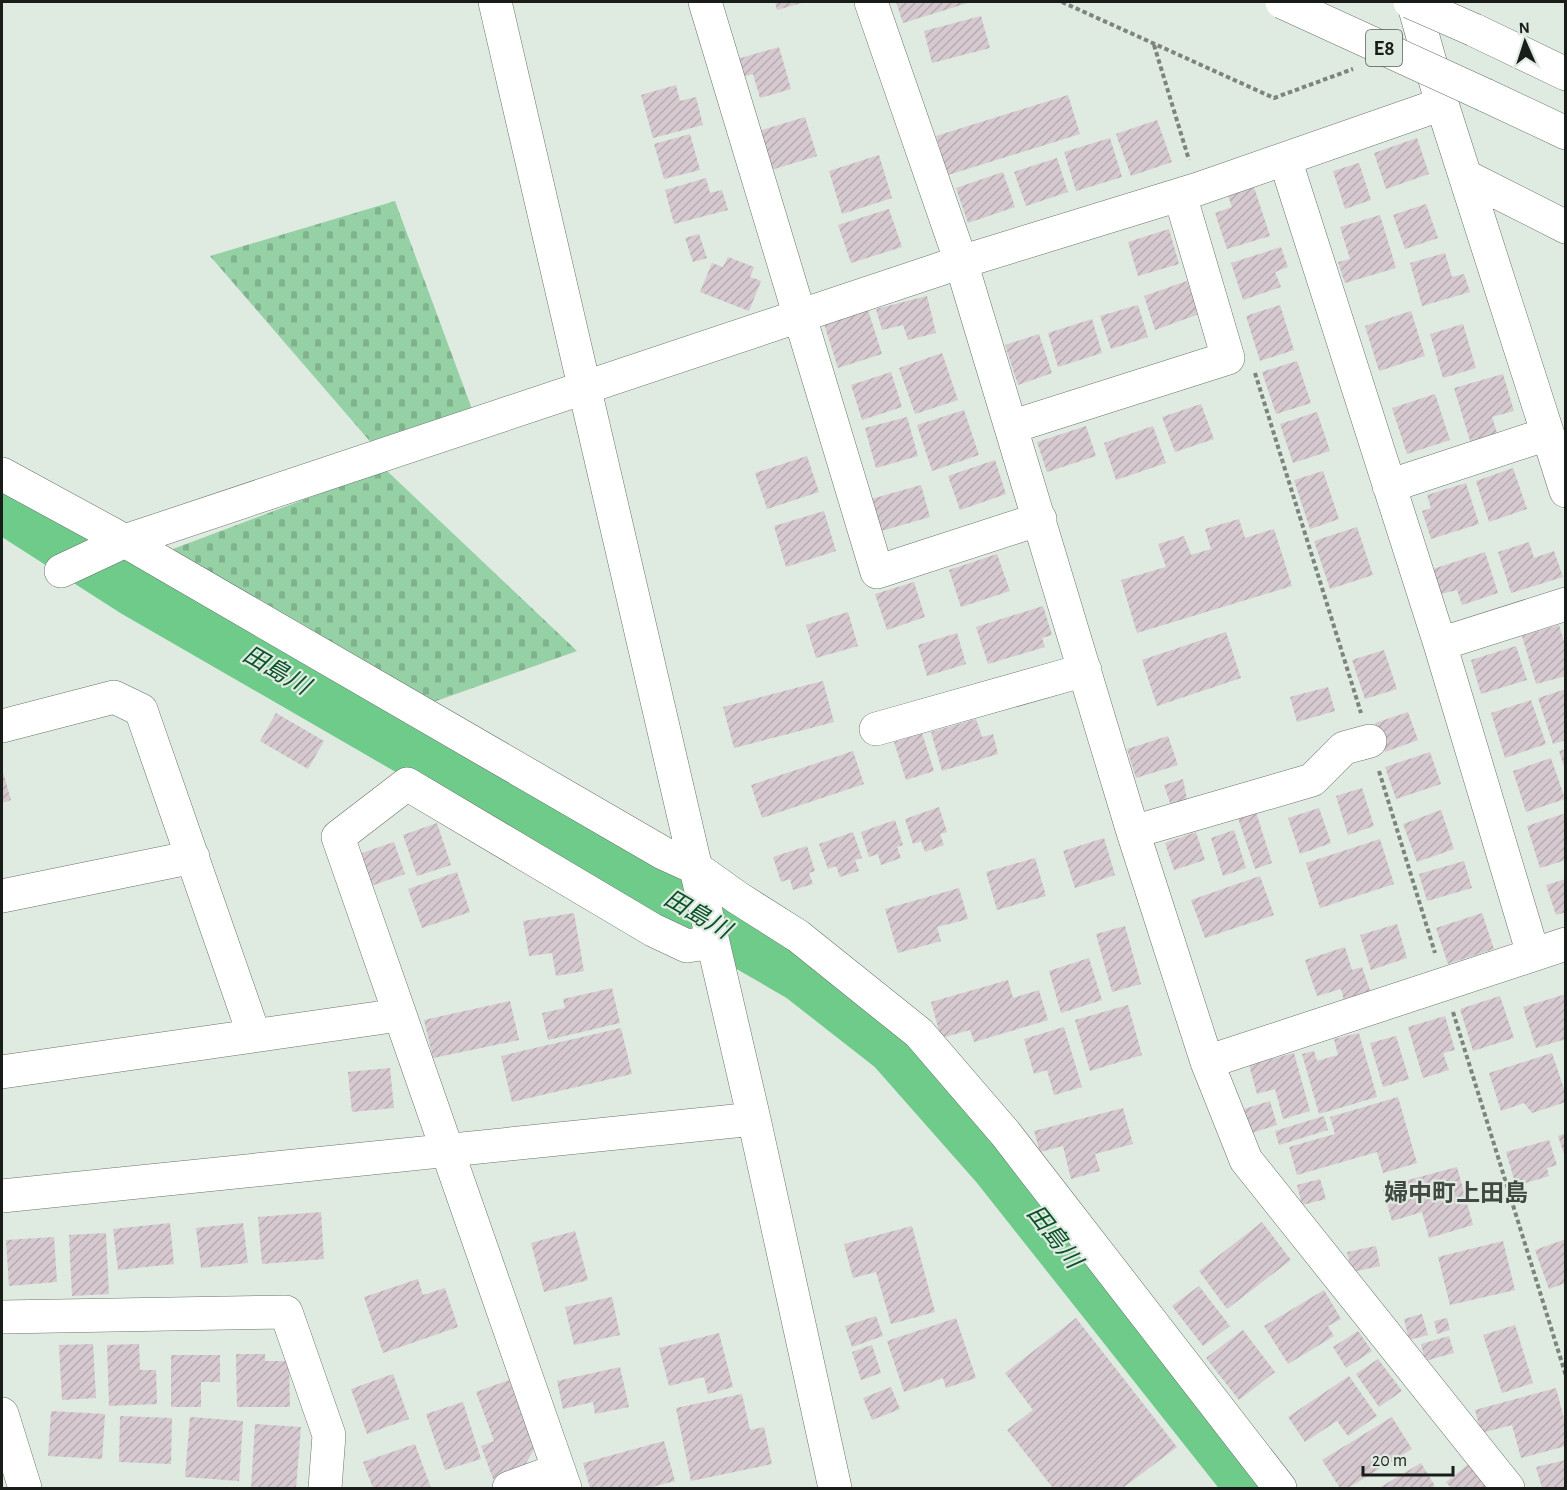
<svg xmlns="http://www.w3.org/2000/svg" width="1567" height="1490" viewBox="0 0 1567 1490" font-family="'Alegreya Sans','Noto Sans JP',sans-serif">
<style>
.cemetery{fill:url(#cemetery-stones)}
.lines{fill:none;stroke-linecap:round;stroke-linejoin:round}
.river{stroke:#6ecb8a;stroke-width:54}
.building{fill:url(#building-hatch)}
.minor-casing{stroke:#6a746c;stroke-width:34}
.highway-casing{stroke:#6a746c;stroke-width:34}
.path{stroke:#7d847e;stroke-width:4;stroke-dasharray:4.5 3;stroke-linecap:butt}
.minor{stroke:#fff;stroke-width:33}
.highway{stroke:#fff;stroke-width:33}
.highway-bridge-casing{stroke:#6a746c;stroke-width:34;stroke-linecap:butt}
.highway-bridge{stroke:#fff;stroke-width:33}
.labels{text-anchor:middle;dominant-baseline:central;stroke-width:4.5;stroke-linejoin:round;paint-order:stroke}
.shield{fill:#dfeae1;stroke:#545a56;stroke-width:1.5}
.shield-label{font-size:21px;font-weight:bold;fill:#191d1a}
.water-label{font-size:24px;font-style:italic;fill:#095128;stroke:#dfeae1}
.neighbourhood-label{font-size:24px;font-weight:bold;fill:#404942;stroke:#dfeae1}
</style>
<defs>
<pattern id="cemetery-stones" width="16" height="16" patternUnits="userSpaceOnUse" patternTransform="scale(1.5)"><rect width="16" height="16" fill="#95d1a4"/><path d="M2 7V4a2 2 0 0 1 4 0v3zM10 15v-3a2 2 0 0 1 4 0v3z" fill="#80b38d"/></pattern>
<pattern id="building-hatch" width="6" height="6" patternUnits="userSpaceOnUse" patternTransform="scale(1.5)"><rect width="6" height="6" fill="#d6c9d0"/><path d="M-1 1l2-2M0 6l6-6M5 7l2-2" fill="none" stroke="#b7acb2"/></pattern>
</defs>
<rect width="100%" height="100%" fill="#dfeae1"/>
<path class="cemetery" d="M395,201L472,409L374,446L210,256Z
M385,469L577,651L422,706L157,555Z"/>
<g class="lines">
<path class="river" d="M2,505L133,589L801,975L893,1047L998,1166L1253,1488"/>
</g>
<path class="building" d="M775,2H805L777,10Z
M896,2H971L903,23Z
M981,16L990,48L932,63L924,31Z
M779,47L791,89L760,98L753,74L739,78L734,60Z
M676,85L680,101L696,97L703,125L653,138L641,95Z
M1068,95L1080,134L948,175L936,136Z
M805,117L817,156L771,170L759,131Z
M1157,120L1172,162L1131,176L1116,134Z
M690,134L700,170L664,179L654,144Z
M1110,138L1122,177L1076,191L1064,152Z
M1417,138L1429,174L1386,189L1374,153Z
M879,155L892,198L842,214L829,171Z
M1057,158L1068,192L1026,206L1014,172Z
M1359,163L1371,200L1345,209L1333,171Z
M1003,172L1015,207L968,223L956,188Z
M706,178L710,193L722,190L728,210L674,224L665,190Z
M1254,187L1270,236L1227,249L1215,213L1232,207L1228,196Z
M1426,204L1438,238L1405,249L1393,215Z
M889,209L902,247L851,263L838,225Z
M1380,215L1396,268L1345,283L1338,262L1350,259L1340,227Z
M1169,229L1179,264L1138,276L1128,242Z
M699,234L707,258L693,262L685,238Z
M1281,247L1288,267L1275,272L1281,287L1243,300L1231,263Z
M1445,253L1452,277L1464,274L1470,292L1422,306L1410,263Z
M728,257L754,267L750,277L761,281L749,311L700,292L712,263L723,267Z
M1187,281L1199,314L1155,330L1144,296Z
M927,296L936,333L908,340L903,325L882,330L876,309Z
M1138,305L1148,337L1111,349L1100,316Z
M1280,305L1294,350L1260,361L1246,316Z
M868,310L882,354L838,368L824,324Z
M1411,311L1425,356L1379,371L1365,326Z
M1092,319L1102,353L1058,367L1048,333Z
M1463,324L1476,368L1443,378L1430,334Z
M1039,334L1052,373L1018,385L1005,345Z
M942,353L958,400L915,414L899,368Z
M1297,361L1311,403L1276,414L1262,372Z
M891,372L902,407L862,420L851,385Z
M1503,374L1514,411L1492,417L1498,436L1471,444L1454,388Z
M1435,394L1450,440L1407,454L1392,408Z
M1201,404L1214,439L1175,452L1162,417Z
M964,410L979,455L932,471L917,425Z
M1317,412L1330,451L1293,463L1280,424Z
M907,417L918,456L876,468L865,428Z
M1086,426L1096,456L1047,472L1037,442Z
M1153,426L1166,463L1116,480L1104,443Z
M807,456L819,492L767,509L755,473Z
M995,460L1006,494L960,510L948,476Z
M1513,468L1527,509L1489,522L1476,481Z
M1323,471L1339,519L1310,529L1294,480Z
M1466,483L1479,524L1431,539L1422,511L1431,508L1427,495Z
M921,485L930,517L874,533L864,501Z
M824,511L836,551L786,567L774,526Z
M1239,519L1245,538L1274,529L1292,586L1137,633L1121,580L1166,567L1158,544L1184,536L1191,555L1211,549L1205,529Z
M1357,527L1373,575L1330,589L1314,541Z
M1529,542L1534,558L1554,551L1563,577L1511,593L1498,552Z
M1485,552L1498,593L1462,605L1457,590L1441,594L1433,569Z
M997,554L1010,591L961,607L949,570Z
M914,582L925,617L887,630L875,594Z
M1043,606L1052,635L1042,638L1045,647L988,664L976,627Z
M848,612L858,646L816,658L806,625Z
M1559,625L1566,648V676L1536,684L1522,636Z
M1226,632L1241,678L1157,706L1142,660Z
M957,633L966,664L927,676L918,645Z
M1516,646L1527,680L1481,694L1471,660Z
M1384,650L1397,689L1365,699L1352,660Z
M823,681L834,722L734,748L723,707Z
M1328,687L1335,711L1297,722L1290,697Z
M1566,689V740L1553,744L1538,698Z
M1531,700L1546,744L1505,758L1491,713Z
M1408,712L1418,740L1385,752L1375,723Z
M276,713L324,741L308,769L260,741Z
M976,719L982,737L993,734L998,754L942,771L931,732Z
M922,733L934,771L906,780L894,742Z
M1168,736L1178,765L1136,778L1127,749Z
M1566,749V770H1565L1559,751Z
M853,751L864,784L762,818L751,785Z
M1430,752L1441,784L1396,799L1385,767Z
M1551,758L1565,799L1526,812L1513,771Z
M2,769L11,800L2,803Z
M1183,779L1187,800L1171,806L1164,785Z
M1362,788L1374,826L1348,835L1336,796Z
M939,807L947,832L940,834L944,845L925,852L921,841L913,844L905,819Z
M1319,808L1331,843L1300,854L1288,818Z
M1441,810L1454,849L1417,862L1403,824Z
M1256,812L1272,863L1255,869L1238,818Z
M1566,813V860L1540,868L1527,826Z
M895,820L903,845L897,847L901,858L881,865L878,854L869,857L861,832Z
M437,823L451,865L417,876L403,835Z
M1234,830L1246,868L1223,876L1211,838Z
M853,832L862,858L855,860L859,871L840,877L836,866L828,869L819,844Z
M1196,832L1205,860L1174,870L1165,843Z
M1104,838L1115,875L1075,888L1063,851Z
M1380,839L1394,884L1320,908L1306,863Z
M394,842L405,874L371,886L359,854Z
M807,846L815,871L809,873L813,884L793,890L790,879L781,882L773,857Z
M1035,858L1046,896L997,910L986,872Z
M1464,861L1472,888L1427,901L1419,874Z
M457,872L470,912L422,928L408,889Z
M1260,876L1274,915L1205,938L1191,900Z
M1566,879V912L1556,915L1546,885Z
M959,888L968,919L937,927L941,941L898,953L885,909Z
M574,913L584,971L556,976L552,953L529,956L523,921Z
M1482,913L1494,949L1448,964L1436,928Z
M1397,924L1407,958L1371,970L1360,935Z
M1125,926L1141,984L1112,992L1096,934Z
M1345,947L1352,970L1362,967L1372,996L1345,1004L1341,989L1317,996L1305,960Z
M1089,958L1102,1000L1061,1013L1049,971Z
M1008,980L1013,998L1039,990L1048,1020L974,1042L970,1030L941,1038L931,1002Z
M612,988L620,1023L548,1040L542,1013L565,1008L563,999Z
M1566,994V1039L1536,1048L1523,1007Z
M1500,996L1514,1038L1473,1051L1460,1009Z
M510,1001L519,1040L433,1058L424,1020Z
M1128,1005L1142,1055L1090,1071L1075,1020Z
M1445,1016L1455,1050L1443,1053L1449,1070L1423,1078L1408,1027Z
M1064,1027L1082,1087L1054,1095L1047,1070L1034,1074L1024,1039Z
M621,1028L632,1074L512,1102L501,1056Z
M1359,1033L1377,1097L1319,1114L1302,1054L1314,1051L1317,1061L1338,1055L1334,1039Z
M1396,1036L1409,1079L1383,1087L1370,1043Z
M1294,1053L1310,1111L1283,1119L1275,1089L1257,1094L1249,1065Z
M1552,1053L1566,1095V1102L1532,1113L1524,1103L1501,1111L1489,1073Z
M390,1068L394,1108L352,1112L348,1072Z
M1398,1097L1417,1163L1383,1173L1377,1152L1297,1175L1289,1147L1335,1134L1330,1117Z
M1270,1101L1277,1125L1252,1133L1244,1109Z
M1123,1108L1133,1144L1095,1154L1100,1171L1071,1179L1063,1146L1040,1152L1034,1131Z
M1324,1116L1328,1130L1279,1145L1275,1131Z
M1566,1133V1157H1565L1558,1136Z
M1549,1140L1557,1165L1547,1168L1549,1176L1516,1186L1506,1152Z
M1457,1167L1473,1225L1429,1238L1422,1212L1392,1221L1382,1187Z
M1320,1179L1326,1199L1302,1205L1297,1185Z
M321,1212L324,1259L262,1264L258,1217Z
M1262,1222L1291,1260L1227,1309L1199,1271Z
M170,1223L174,1264L118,1270L113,1229Z
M243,1223L248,1263L201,1268L196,1228Z
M912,1226L935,1312L891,1324L876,1272L853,1278L844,1244Z
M575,1231L588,1280L544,1292L531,1243Z
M106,1233L109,1294L72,1296L69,1235Z
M54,1237L57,1282L9,1286L6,1240Z
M1566,1239V1283L1549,1289L1535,1250Z
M1503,1241L1515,1290L1450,1305L1438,1257Z
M1376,1246L1380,1266L1352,1272L1347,1252Z
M418,1279L423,1295L445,1288L458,1327L383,1353L364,1297Z
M1199,1286L1230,1326L1203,1346L1172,1306Z
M1324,1290L1341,1319L1328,1326L1334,1336L1288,1364L1264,1326Z
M612,1297L620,1335L574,1345L565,1307Z
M1422,1314L1428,1335L1409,1340L1404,1319Z
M876,1316L883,1336L852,1347L845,1326Z
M956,1318L976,1378L946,1388L943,1378L904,1392L887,1341Z
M1076,1318L1177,1447L1123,1488H1053L1007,1430L1033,1410L1005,1373Z
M1447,1318L1450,1330L1437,1334L1434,1321Z
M1515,1325L1533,1383L1502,1393L1483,1335Z
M1243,1330L1275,1372L1239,1400L1206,1358Z
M1358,1331L1372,1351L1346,1368L1333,1347Z
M719,1333L733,1387L708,1394L704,1377L669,1386L659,1348Z
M1449,1336L1454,1353L1425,1361L1421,1344Z
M93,1344L96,1398L62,1400L59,1345Z
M139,1344L140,1370H156L157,1404L109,1406L107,1345Z
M872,1345L881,1373L861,1380L852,1352Z
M236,1354H265V1361H289L290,1407H237Z
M171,1355H220V1382H201V1407H171Z
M1378,1359L1402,1391L1379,1407L1356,1374Z
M620,1367L629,1407L595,1414L593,1402L563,1409L557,1381Z
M393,1374L409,1419L367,1434L351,1389Z
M1349,1376L1377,1416L1348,1436L1337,1421L1305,1442L1288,1417Z
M509,1380L534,1449L523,1469L493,1479L481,1446L494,1441L476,1392Z
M891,1387L900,1409L872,1420L863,1398Z
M1556,1388L1566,1426V1446L1521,1458L1512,1425L1481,1433L1475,1410Z
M742,1394L750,1430L764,1427L772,1464L691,1481L676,1408Z
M463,1402L481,1459L445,1470L426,1414Z
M51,1411L105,1414L102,1459L48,1456Z
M120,1416L172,1418L171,1464L119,1462Z
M190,1417L243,1421L239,1481L185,1477Z
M1392,1417L1412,1449L1348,1488H1340L1322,1460Z
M255,1424L301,1427L296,1488H251Z
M664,1441L675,1481L648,1488H590L583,1463Z
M415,1444L431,1488H373L363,1462Z
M1566,1460V1488H1542L1536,1467Z
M1421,1463L1435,1486L1431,1488H1379Z
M1469,1464L1489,1488H1451L1446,1482Z"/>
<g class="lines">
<g class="minor-casing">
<path id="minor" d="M495,2L754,1119L835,1488
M705,2L877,572L1040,519
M871,2L961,262L1133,832L1207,1062L1246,1160L1508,1488
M1413,2L1442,104L1566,491
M1285,159L1440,644L1533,954
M1465,176L1566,227
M1011,427L1228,358L1180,195
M2,474L125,541L663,853L696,868L738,898L798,936L919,1033L1005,1133L1280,1488
M1389,486L1547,434
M61,571L125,541L961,262L1198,189L1442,104
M1440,644L1566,604
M2,726L114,697L141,710L254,1035
M876,729L1085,670
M1133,832L1312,780L1344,748L1370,741
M2,896L193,857
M1207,1062L1566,944
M2,1072L399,1015
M2,1196L754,1119
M2,1317L286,1312L329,1435L325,1488
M2,1414L25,1488
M509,1488L558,1470
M565,1488L338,837L407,784L653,930L687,946L713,942"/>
</g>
<g class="highway-casing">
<path id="highway" d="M1474,30L1566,74
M1485,95L1566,133"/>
</g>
<path class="path" d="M1062,2L1274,98L1353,69
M1154,45L1189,160
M1255,373L1361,713
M1379,771L1435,953
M1453,1012L1566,1376"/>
<use href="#minor" class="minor"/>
<use href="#highway" class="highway"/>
<g class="highway-bridge-casing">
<path id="highway-bridge" d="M1282,2L1485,95
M1410,2L1474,30"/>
</g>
<use href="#highway-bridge" class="highway-bridge"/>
</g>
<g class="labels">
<rect class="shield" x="1366" y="30" width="36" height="36" rx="4.5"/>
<g class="shield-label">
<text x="1384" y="48">E8</text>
</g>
<g class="water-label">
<text transform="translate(276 671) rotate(30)">田島川</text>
<text transform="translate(697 915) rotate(30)">田島川</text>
<text transform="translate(1054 1237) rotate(52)">田島川</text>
</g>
<g class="neighbourhood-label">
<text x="1456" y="1194">婦中町上田島</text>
</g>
</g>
<rect width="1567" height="1490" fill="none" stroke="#191d1a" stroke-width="6"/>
<g transform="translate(1525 42) rotate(357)" stroke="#dfeae1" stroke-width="4.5" paint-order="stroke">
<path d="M0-4.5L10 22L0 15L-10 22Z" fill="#191d1a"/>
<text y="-9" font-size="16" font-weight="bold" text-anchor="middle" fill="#191d1a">N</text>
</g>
<path d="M1363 1466v9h90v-9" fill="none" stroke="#191d1a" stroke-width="3"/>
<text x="1372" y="1466" font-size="18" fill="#191d1a" stroke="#dfeae1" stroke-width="4.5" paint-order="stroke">20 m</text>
</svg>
